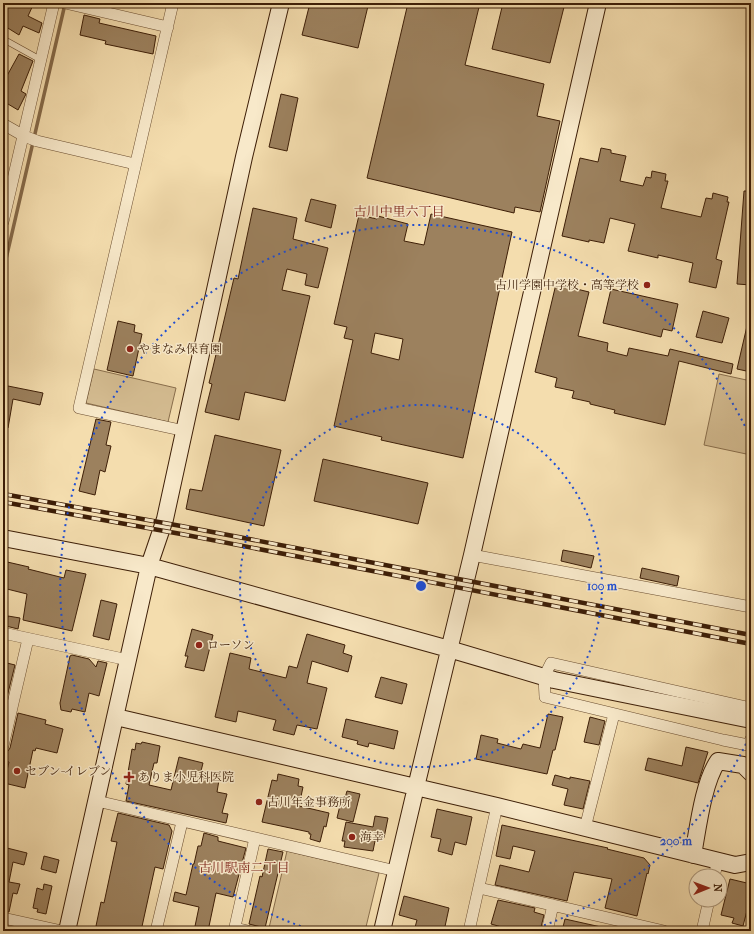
<svg xmlns="http://www.w3.org/2000/svg" width="754" height="934" viewBox="0 0 754 934" font-family="'IM FELL French Canon','Noto Serif JP',serif">
<style>
.green{fill:#d5bd92;stroke:#896e4c}
.lines{fill:none;stroke-linecap:round;stroke-linejoin:round}
.stream{stroke:#866a49;stroke-width:3.5}
.building{fill:#9c815e;stroke:#3d1e07;fill-rule:evenodd}
.lane-casing{stroke:#6b4e31;stroke-width:7}
.street-casing{stroke:#6b4e31;stroke-width:12}
.secondary-casing{stroke:#3d1e07;stroke-width:18}
.lane{stroke:#f8e9ca;stroke-width:5.5}
.street{stroke:#f8e9ca;stroke-width:11}
.secondary{stroke:#f8e9ca;stroke-width:16}
.rail-casing{stroke:#3d1e07;stroke-width:4.5}
.rail{stroke:#f8e9ca;stroke-width:3;stroke-dasharray:9;stroke-linecap:butt}
.ring{fill:none;stroke:#1d4ed8;stroke-width:2;stroke-dasharray:2 4}
.poi-dot{fill:#8f2418;stroke:#f8e9ca;stroke-width:1.5}
.labels{text-anchor:middle;dominant-baseline:central;stroke-width:3;stroke-linejoin:round;paint-order:stroke}
.poi-label{font-size:12px;fill:#3d1e07;stroke:#f8e9ca;text-anchor:start}
.neighbourhood-label{font-size:13px;fill:#7a1f14;stroke:#f8e9ca}
.centre{fill:#1d4ed8;stroke:#f8e9ca;stroke-width:2}
.ring-label{font-size:12px;text-anchor:middle;font-weight:bold;fill:#1d4ed8;stroke:#f8e9ca;stroke-width:3;stroke-linejoin:round;paint-order:stroke}
</style>
<rect width="100%" height="100%" fill="#f4ddae"/>
<filter id="stains"><feTurbulence type="fractalNoise" baseFrequency=".005" numOctaves="4"/><feColorMatrix values="0 0 0 0 .2 0 0 0 0 .09 0 0 0 0 .02 0 0 0 .5 -.17"/></filter>
<radialGradient id="worn" r=".72"><stop offset=".6" stop-color="#630" stop-opacity="0"/><stop offset="1" stop-color="#630" stop-opacity=".3"/></radialGradient>
<path class="green" d="M94,369L176,388L168,422L86,403Z
M719,374L751,381V455L704,445Z
M287,851L379,873L365,931H279L269,928Z"/>
<g class="lines">
<path class="stream" d="M3,272L65,4"/>
</g>
<path class="building" d="M3,3L12,6L14,3H34L28,16L42,23L39,33L23,26L19,35L3,25Z
M310,3H357L368,6L358,48L302,35Z
M408,3H480L465,65L544,84L537,116L560,121L540,212L515,207L514,213L367,178Z
M503,3H565L550,63L492,49Z
M84,15L100,19L99,23L156,36L153,54L105,44L106,41L80,35Z
M19,54L33,61L21,91L26,94L18,110L3,101V83Z
M281,94L298,98L287,151L269,147Z
M601,148L611,150V153L626,156L620,181L643,186L646,177L651,178L652,171L666,174L665,181H668L661,208L701,217L706,198L712,199L713,193L728,197L727,202H729L716,259L722,261L716,288L689,282L693,263L658,255V258L628,251L635,224L610,218L604,243L589,240V242L562,236L580,158L598,162Z
M744,191H751V285L737,284Z
M311,199L336,205L331,228L305,221Z
M253,208L297,218L293,239L328,248L318,288L305,285L307,274L287,269L282,290L310,296L285,401L245,392L239,420L205,412L212,384L209,383L213,367L234,278L238,279Z
M431,214L512,232L463,458L381,440L382,437L334,426L353,340L344,338L347,327L334,324L359,215L377,219L378,216L408,224L404,241L424,245ZM375,333L403,339L399,360L371,353Z
M556,284L589,292L578,336L608,343L607,351L627,356L629,348L668,356L670,349L733,364L731,374L679,361L665,425L614,413L615,410L590,404V402L572,398L574,391L555,387L557,378L535,372Z
M611,289L678,304L672,331L663,329L661,337L603,323Z
M703,311L729,318L722,343L696,337Z
M118,321L135,325L134,332L142,334L133,376L107,370Z
M747,326L751,327V372L737,369Z
M3,385L43,393L40,405L13,399L8,428H3Z
M96,419L111,422L106,445L111,446L105,472L100,470L95,495L79,491Z
M215,435L281,450L264,526L186,509L190,489L202,491Z
M323,459L428,483L418,524L314,501Z
M563,550L594,556L591,568L561,561Z
M3,561L29,567L28,569L64,578L66,570L86,574L72,631L23,620L27,594L3,588Z
M642,568L679,576L677,586L640,578Z
M101,600L117,604L109,640L93,636Z
M8,616L20,618L18,629L6,626Z
M192,629L213,635L204,671L185,667L188,656H185Z
M307,634L345,645L343,653L352,656L348,672L312,661L307,683L327,688L317,729L297,725L294,735L273,730L276,720L238,711L236,722L215,717L230,653L251,658L249,669L286,678L289,666L297,668Z
M72,655L89,659L96,667L98,661L107,663L99,696L89,693L85,712L72,709L71,712L61,710L60,703L70,656Z
M3,662L15,665L4,709H3Z
M381,677L407,684L402,704L375,697Z
M18,713L46,720L45,724L63,729L57,753L36,748L35,751L33,750L25,788L4,783L9,762L3,761V753L8,751L10,748Z
M548,714L563,717L555,750H553L547,774L476,759L481,735L498,739L497,743L521,749L523,744L540,748Z
M590,717L605,721L599,745L584,742Z
M346,719L398,731L394,749L369,743L368,747L357,744L358,741L342,737Z
M142,742L160,746L157,763H154L149,785L171,790L179,757L203,763L200,775L219,780L217,792L227,794L222,813L228,814L226,823L126,801L129,785L126,784L132,749L135,750L136,743L141,744Z
M686,747L708,752L698,783L645,770L648,758L682,766Z
M278,774L299,779L298,786L303,787L299,806L329,813L326,827L324,826L320,842L310,839L311,834H309V832L262,822L272,780L277,781Z
M555,775L570,779V777L590,781L583,809L564,805L568,789L552,785Z
M347,791L360,794L353,822L337,818L342,797L345,798Z
M437,809L472,817L466,845L455,842L452,855L438,851L441,839L431,837Z
M118,813L169,825L172,831L163,869L155,867L141,931H102L96,930L97,926H96L101,902L104,903L117,842L111,841Z
M375,816L388,818L384,838L376,836L373,851L344,847L345,841H342L346,822L373,827Z
M502,825L608,848L607,849L644,858L650,865L648,874L647,873L637,916L605,908L612,879L574,872L567,901L495,885L500,865L529,872L535,851L513,846L510,859L496,856Z
M204,833L218,837V841L246,848L233,897L216,893L208,931H194L199,907L173,901L175,892L186,895L193,864H194L198,846H201Z
M3,847L27,853L24,865L13,862L9,882L20,884L17,894L13,893L9,912L3,911Z
M268,849L283,852L265,928L249,924L260,876L262,877Z
M44,856L59,860L56,873L41,869Z
M730,879L751,884V895L743,926L732,923L734,918L721,915Z
M44,884L52,886L46,914L37,912L38,909L33,908L37,888L43,890Z
M404,896L449,908L444,931H414L417,920L399,915Z
M498,900L535,908L534,912L544,915L540,931H516L491,924Z
M565,919L601,927L600,931H562Z"/>
<g class="lines">
<g class="lane-casing">
<path id="lane" d="M3,39L41,60"/>
</g>
<g class="street-casing">
<path id="street" d="M65,3L168,27
M173,3L79,408L185,431
M3,124L24,136L37,141L135,164
M3,222L54,3
M472,555L751,607
M3,633L128,660
M751,708L551,663L544,677L545,697L723,740L748,745L751,739
M3,746L28,639
M97,801L396,871
M585,828L614,714
M714,876L718,861
M479,888L664,931
M3,918L62,931
M235,928L248,931
M156,931L182,822
M234,931L255,838
M469,931L497,806
M547,931L553,905
M702,931L709,900"/>
</g>
<g class="secondary-casing">
<path id="secondary" d="M3,538L149,566L449,649L554,680L751,720
M116,717L497,806L735,865L751,862
M693,855C698,828 703,783 718,761L743,765L751,773
M67,931L149,566L165,519L244,157L281,3
M382,931L416,787L472,555L598,3"/>
</g>
<use href="#lane" class="lane"/>
<use href="#street" class="street"/>
<use href="#secondary" class="secondary"/>
<g class="rail-casing">
<path id="rail" d="M3,494L181,526L751,635
M3,502L181,534L751,644"/>
</g>
<use href="#rail" class="rail"/>
</g>
<g class="ring">
<circle cx="421" cy="586" r="181"/>
<path d="M751 733A361 361 0 0 1 530 930M312 930A361 361 0 1 1 751 439"/>
</g>
<g class="poi-dot">
<circle cx="647" cy="285" r="4"/>
<circle cx="130" cy="349" r="4"/>
<circle cx="199" cy="645" r="4"/>
<circle cx="17" cy="771" r="4"/>
<path d="M127 771h4v4h4v4h-4v4h-4v-4h-4v-4h4z"/>
<circle cx="259" cy="802" r="4"/>
<circle cx="352" cy="837" r="4"/>
</g>
<g class="labels">
<g class="poi-label">
<text x="639" y="285" text-anchor="end">古川学園中学校・高等学校</text>
<text x="138" y="349">やまなみ保育園</text>
<text x="207" y="645">ローソン</text>
<text x="25" y="771">セブン-イレブン</text>
<text x="138" y="777">ありま小児科医院</text>
<text x="267" y="802">古川年金事務所</text>
<text x="360" y="837">海幸</text>
</g>
<g class="neighbourhood-label">
<text x="399" y="211">古川中里六丁目</text>
<text x="244" y="867">古川駅南二丁目</text>
</g>
</g>
<circle cx="421" cy="586" r="6" class="centre"/>
<g class="ring-label">
<text x="602" y="590">100 m</text>
<text x="676" y="845">200 m</text>
</g>
<rect width="754" height="934" fill="none" stroke="#f4ddae" stroke-width="16"/>
<rect x="4" y="4" width="746" height="926" fill="none" stroke="#3d1e07" stroke-width="2"/>
<rect x="8" y="8" width="738" height="918" fill="none" stroke="#3d1e07"/>
<g transform="translate(708 888) rotate(89)"><circle r="19" fill="#f8e9ca" stroke="#ad987c"/>
<path d="M0-3L7 15L0 10L-7 15Z" fill="#8f2418"/>
<text y="-6" font-size="11" font-weight="bold" text-anchor="middle" fill="#3d1e07">N</text>
</g>
<rect width="100%" height="100%" filter="url(#stains)"/>
<rect width="100%" height="100%" fill="url(#worn)"/>
</svg>
